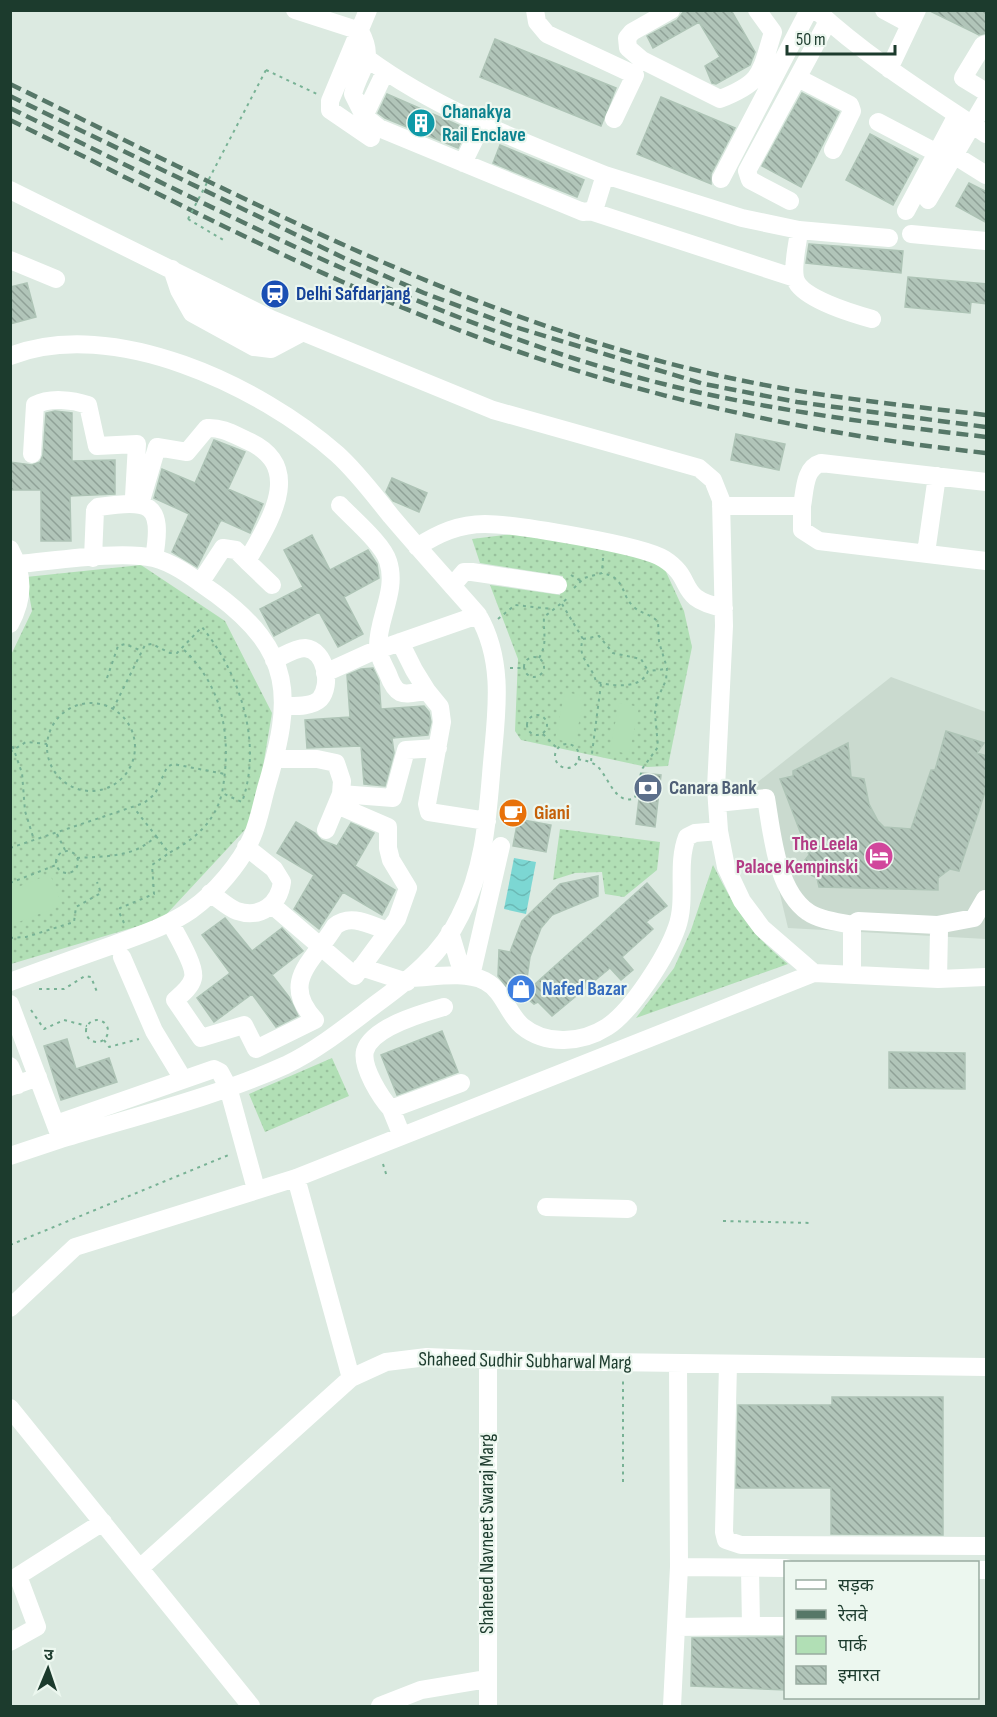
<svg xmlns="http://www.w3.org/2000/svg" width="997" height="1717" viewBox="0 0 997 1717" font-family="'Sofia Sans Condensed','Noto Sans Devanagari',sans-serif">
<style>
.built{fill:#cadacf}
.green{fill:url(#green-dots)}
.pitch{fill:#b1dfb5}
.water{fill:url(#water-waves)}
.building{fill:url(#building-back-hatch);stroke:#aec4b6;stroke-width:1.5}
.lines{fill:none;stroke-linecap:round;stroke-linejoin:round}
.path{stroke:#78b295;stroke-width:2;stroke-dasharray:3 4.5;stroke-linecap:butt}
.minor{stroke:#fff;stroke-width:18}
.rail{stroke:#567768;stroke-width:4.5;stroke-dasharray:12 6;stroke-linecap:butt}
.path-bridge{stroke:#78b295;stroke-width:2;stroke-dasharray:3 4.5;stroke-linecap:butt}
.labels{text-anchor:middle;dominant-baseline:central;stroke-width:4.5;stroke-linejoin:round;paint-order:stroke}
.culture-label{font-size:20px;font-weight:bold;fill:#0d838f;stroke:#ecf7ef;text-anchor:start}
.transit-label{font-size:20px;font-weight:bold;fill:#164399;stroke:#ecf7ef;text-anchor:start}
.service-label{font-size:20px;font-weight:bold;fill:#4e5e75;stroke:#ecf7ef;text-anchor:start}
.food-label{font-size:20px;font-weight:bold;fill:#c56008;stroke:#ecf7ef;text-anchor:start}
.hotel-label{font-size:20px;font-weight:bold;fill:#b23c85;stroke:#ecf7ef;text-anchor:end}
.shop-label{font-size:20px;font-weight:bold;fill:#366cbe;stroke:#ecf7ef;text-anchor:start}
.street-label{font-size:20px;fill:#1c3b2d;stroke:#ecf7ef}
</style>
<defs>
<pattern id="green-dots" width="8" height="8" patternUnits="userSpaceOnUse" patternTransform="scale(1.5)"><rect width="8" height="8" fill="#b1dfb5"/><path d="M2 2h.1M6 6h.1" fill="none" stroke="#98c09c" stroke-width="1.8" stroke-linecap="round"/></pattern>
<pattern id="water-waves" width="16" height="10" patternUnits="userSpaceOnUse" patternTransform="scale(1.5)"><rect width="16" height="10" fill="#7cd7d3"/><path d="M0 5q4-4 8 0t8 0" fill="none" stroke="#6bb9b5"/></pattern>
<pattern id="building-back-hatch" width="6" height="6" patternUnits="userSpaceOnUse" patternTransform="scale(1.5)"><rect width="6" height="6" fill="#b1c5b9"/><path d="M-1 5l2 2M0 0l6 6M5-1l2 2" fill="none" stroke="#8fa197"/></pattern>
</defs>
<rect width="100%" height="100%" fill="#dceae1"/>
<path class="built" d="M891,677L986,712V939L788,928L754,785Z"/>
<path class="green" d="M520,533L661,561L684,611L692,647L668,766L647,767L521,740L515,731L518,659L490,585L560,595L563,576L480,563L472,539Z
M141,565L225,621L272,713L254,820L162,919L11,964L10,657L32,611L26,577Z
M560,829L660,842L657,870L624,897L605,894L602,872L575,873L553,880Z
M713,865C735,908 749,933 788,964L636,1018L674,968L691,930Z
M332,1058L349,1096L265,1132L249,1094Z"/>
<path class="pitch" d="M565,692L584,696L575,743L555,739Z
M619,703L639,707L629,754L610,750Z
M50,874L62,905L11,925V890Z"/>
<path class="water" d="M514,858L536,862L526,914L504,909Z"/>
<path class="building" d="M685,10H731L755,52L750,65L716,84L712,83L705,66L720,57L699,22L653,48L647,36L677,20Z
M928,10H987V33L979,35Z
M495,39L616,88L601,126L480,77Z
M802,93L839,112L801,187L762,166Z
M387,94L467,129L458,148L385,118L378,113Z
M661,97L735,128L711,174V184L637,154Z
M870,134L918,159L893,205L846,180Z
M500,145L584,180L577,197L493,163Z
M969,183L987,192V223L956,206Z
M809,244L903,251L901,273L806,263Z
M908,277L987,284V304L971,302L970,313L905,307Z
M27,283L36,317L10,324V287Z
M55,411L72,413V461L115,460V494L70,496L71,541H41V490H10V462L32,465L40,462L43,455L46,413Z
M736,434L785,444L779,470L731,460Z
M214,440L245,452L228,489L263,504L250,533L221,520L197,567L172,552L189,514L154,498L162,469L195,483Z
M392,478L427,493L419,512L393,501L386,492Z
M312,535L330,570L368,550L377,564L379,578L344,597L363,634L338,647L319,612L274,636L260,609L303,587L284,550Z
M373,668L379,681L381,709L424,706L429,712L431,722L428,735L392,738L394,753L385,786L364,784L361,746L307,748L305,720L350,717L347,675L361,669Z
M946,731L984,743L977,753L987,756V786L959,871L950,869L938,878V890L819,887L817,878L807,873L805,860L809,855L780,779L793,776V771L848,743L851,777L864,779L869,804L878,821L884,827L911,829L931,770H935Z
M642,773L661,775L655,827L636,824Z
M518,819L551,825L546,852L513,846Z
M296,822L315,833L321,840L337,846L351,823L374,833L355,866L395,890L382,915L343,892L319,929L294,909L314,875L277,853Z
M598,876V896L552,915L541,928L530,957L525,993L647,883L667,906L646,922L653,929L622,957L633,970L621,980L610,968L552,1016L538,1002L534,1004L524,996L518,1002L498,976L499,950L510,952L522,921L560,884Z
M225,918L252,951L282,928L303,951L272,975L289,997L298,1016L276,1027L252,994L214,1022L197,998L230,973L202,935Z
M442,1031L458,1072L397,1095L381,1055Z
M67,1039L76,1069L109,1058L117,1082L61,1100L44,1046Z
M889,1052L965,1053V1089L889,1088Z
M832,1397H943V1535L831,1534V1488H736L738,1405H832Z
M786,1637V1690L691,1686L692,1638Z"/>
<g class="lines">
<path class="path" d="M266,70L317,94
M188,219L225,241
M571,575L581,581
M574,588L584,578L602,573L603,558
M562,604L583,639C576,658 593,666 596,682C613,686 641,690 648,671L666,669
M498,619L515,605L552,609
M583,639L599,636L613,653L641,659L648,671
M524 667a10 10 0 1 1 20 0a10 10 0 1 1-20 0Z
M539,658C548,643 543,634 544,617L568,598
M510,668H522
M107,678L118,646L125,644L142,651
M47 747a44 44 0 1 1 88 0a44 44 0 1 1-88 0Z
M113,709L145,645L152,644L170,653H177L202,627C240,674 263,743 242,802L222,793C232,738 224,687 182,648
M527 725a10 10 0 1 1 20 0a10 10 0 1 1-20 0Z
M543,734L557,748
M10,739L22,773L25,811L34,840
M555 756a12 12 0 1 1 24 0a12 12 0 1 1-24 0Z
M10,752L26,742L47,744
M578,759C585,761 591,761 597,766C609,777 615,806 635,798L642,769L658,747L655,713L657,700L666,680L667,668L659,642L658,622C652,614 641,614 634,607C620,595 627,578 602,573
M591,761L601,684
M57,834L65,850
M156,836L169,853C195,839 215,822 222,793
M10,848L144,803L155,794L167,767L173,764L225,774
M56 862a11 11 0 1 1 22 0a11 11 0 1 1-22 0Z
M77,858C106,856 134,858 156,836L134,808
M10,883L56,865
M124,923L119,912L120,908L154,894L152,865L169,853
M10,938L26,937L74,922L76,907L101,893L97,882
M39,989H64L85,976L91,977L97,992
M31,1010L44,1029L64,1020L87,1026
M86 1031a11 11 0 1 1 22 0a11 11 0 1 1-22 0Z
M104,1040L109,1047L139,1039
M383,1164L387,1177
M723,1221L813,1223
M10,1245L231,1154
M623,1482V1379"/>
<path class="minor" d="M295,10L360,31C376,61 360,66 353,94L364,116L379,128L583,212L590,211L795,278
M368,10L330,101V110L371,138
M535,10L537,22L547,34L635,75L614,119
M671,10L632,32L627,38L628,48L642,60L720,99C763,82 760,74 773,32L757,10
M816,10C868,58 928,95 986,134
M884,10L910,24
M986,44L983,45L963,78L986,92
M368,59C439,111 524,142 605,175L595,207L590,211
M889,69L917,10
M798,78L850,105L852,111L833,150
M364,116L385,72
M878,122L937,153
M954,155L986,175
M463,163L482,124
M605,175L742,218L799,230L889,238
M721,179L809,10
M10,190L271,319L493,410L699,468L713,480L721,500L724,626L716,788L719,831L726,867L742,901L762,928L814,973
M928,200L986,101
M790,201L750,180L747,171L828,21
M906,211L957,115
M799,230C798,244 792,264 795,278C799,298 854,314 872,319
M911,234L986,241
M10,260L56,279
M172,269L179,290L192,313L254,347L271,349L303,332
M179,290L282,343
M10,356C113,316 260,386 337,454C357,472 374,495 391,516C419,549 449,582 478,615
M32,454L35,405C50,397 73,400 88,405L97,446L137,444L134,497
M140,504L157,447L187,452L207,428C221,427 233,434 246,440C307,466 269,522 247,561L272,585
M340,505C353,519 383,544 388,561C398,591 377,619 378,648C378,656 385,667 388,674C397,699 404,694 427,691L414,670L400,642
M721,506H802V530L819,541L986,561
M802,506C805,491 804,468 821,463L986,482
M417,547C439,533 459,524 485,524C514,524 643,545 664,559C697,580 674,598 724,608
M10,549C24,575 24,598 10,624
M926,553L937,476
M93,558L95,510L98,507C149,500 164,501 154,558
M200,583L223,548L236,550L247,561
M452,586L464,572H472L558,585
M274,660C283,656 295,648 305,648C326,650 332,685 320,699C312,707 295,706 284,706
M427,691L440,707L442,722L427,804L429,812L487,821
M275,759H317L336,763L342,781L341,794L393,798L406,750L438,748
M717,803L766,798C772,832 776,890 808,912C819,920 838,922 852,925L858,921L937,925L974,918L985,899
M326,830L341,794
M210,893C218,898 228,908 237,911C261,919 279,904 282,882L274,869L246,847
M272,905L355,976L397,919L408,888L391,860L388,848V827L337,805
M170,922C176,934 196,966 193,978C191,987 182,994 175,1000L201,1038L244,1025L256,1049L315,1020C279,981 314,961 335,926C351,913 370,925 388,931
M852,925V974
M937,925L939,930L938,979
M450,932L459,962L471,976
M122,957L154,1031L183,1079
M361,967L407,982
M471,976L501,846
M412,978C435,977 464,971 485,981C504,991 507,1013 522,1026C546,1046 582,1043 607,1027C632,1011 667,956 677,927C687,899 676,865 687,837L695,833L719,831
M10,982C45,969 79,957 113,945C140,935 168,926 191,910C214,894 241,863 252,837C259,821 262,802 267,785C293,698 294,652 216,594C197,581 177,564 154,558C121,550 54,561 18,564
M10,1004L61,1139L10,1156
M10,1066L18,1085
M10,1087L38,1077
M391,1109C381,1098 361,1067 365,1051C372,1027 423,1013 444,1007
M56,1124L214,1069L220,1072L228,1087L256,1189
M402,1136L391,1109L461,1083
M61,1139C136,1116 215,1097 286,1065C319,1049 347,1026 376,1004C409,980 442,954 460,916C483,872 487,824 491,775C495,721 507,665 478,615L369,653L325,673
M296,1178L351,1378
M546,1207L628,1209
M10,1308L75,1247L296,1178L814,973L938,979L986,977
M728,1364L724,1532L726,1540L741,1545L986,1546
M10,1408L251,1706
M679,1567L786,1568
M140,1568L351,1378L386,1362L427,1357L524,1361L986,1367
M978,1570H986
M751,1626H786
M676,1627L751,1626L750,1568
M10,1642L37,1627L18,1576L103,1522
M380,1706L421,1690L487,1679
M488,1706V1361
M672,1706L679,1567L678,1364"/>
<path class="rail" d="M10,84C237,194 461,316 708,373C800,395 893,404 986,415
M10,96L344,258L424,293L515,327L704,384L797,402L986,427
M10,108C207,204 401,308 612,370C734,406 860,422 986,437
M10,120C145,186 277,257 416,313C598,388 791,432 986,453"/>
<path class="path-bridge" d="M188,219L266,70"/>
</g>
<defs>
<g id="building-disc" transform="scale(1.5)"><circle r="9.5" fill="#0f9aa8" stroke="#ecf7ef"/><path d="M-4-6H4V6H1V3H-1V6H-4ZM-2.5-4.3h1.7v1.8h-1.7ZM.8-4.3h1.7v1.8H.8ZM-2.5-1h1.7V.8h-1.7ZM.8-1h1.7V.8H.8Z" fill="#fff"/></g>
<g id="station-disc" transform="scale(1.5)"><circle r="9.5" fill="#1a4fb4" stroke="#ecf7ef"/><path d="M-3-6H3Q5-6 5-4V2Q5 4 3 4L4.5 6H3L1.5 4h-3L-3 6H-4.5L-3 4Q-5 4-5 2V-4Q-5-6-3-6ZM-3.5-4v3h7v-3ZM-3.5 1v1.5H-2V1ZM2 1v1.5H3.5V1Z" fill="#fff"/></g>
<g id="bank-disc" transform="scale(1.5)"><circle r="9.5" fill="#5c6f8a" stroke="#ecf7ef"/><path d="M-6-4H6V4H-6ZM0-2.3a2.3 2.3 0 1 0 0 4.6a2.3 2.3 0 1 0 0-4.6Z" fill="#fff"/></g>
<g id="cafe-disc" transform="scale(1.5)"><circle r="9.5" fill="#e8710a" stroke="#ecf7ef"/><path d="M-5.5-4.5H6V0H3Q3 3.5 0 3.5H-2.5Q-5.5 3.5-5.5 0ZM3-3.2v2h1.7v-2ZM-6 4.5H4V6H-6Z" fill="#fff"/></g>
<g id="hotel-disc" transform="scale(1.5)"><circle r="9.5" fill="#d1479c" stroke="#ecf7ef"/><path d="M-6-4.5h1.5V1H6V5H4.5V3h-9V5H-6ZM-4 0a1.8 1.8 0 1 1 3.6 0ZM.5 0V-2.5h3Q6-2.5 6 0Z" fill="#fff"/></g>
<g id="shop-disc" transform="scale(1.5)"><circle r="9.5" fill="#3f7fe0" stroke="#ecf7ef"/><path d="M-5-2.5h2.3a2.7 3.5 0 0 1 5.4 0H5L5.5 6h-11ZM-1.5-2.5h3a1.5 2.3 0 0 0-3 0Z" fill="#fff"/></g>
</defs>
<g fill-rule="evenodd">
<use href="#building-disc" x="421" y="123"/>
<use href="#station-disc" x="275" y="294"/>
<use href="#bank-disc" x="648" y="788"/>
<use href="#cafe-disc" x="513" y="813"/>
<use href="#hotel-disc" x="879" y="856"/>
<use href="#shop-disc" x="521" y="989"/>
</g>
<g class="labels">
<g class="culture-label">
<text x="442" y="112">Chanakya<tspan x="442" dy="23">Rail Enclave</tspan></text>
</g>
<g class="transit-label">
<text x="296" y="294">Delhi Safdarjang</text>
</g>
<g class="service-label">
<text x="669" y="788">Canara Bank</text>
</g>
<g class="food-label">
<text x="534" y="813">Giani</text>
</g>
<g class="hotel-label">
<text x="858" y="844">The Leela<tspan x="858" dy="23">Palace Kempinski</tspan></text>
</g>
<g class="shop-label">
<text x="542" y="989">Nafed Bazar</text>
</g>
<g class="street-label">
<text transform="translate(525 1361) rotate(1)">Shaheed Sudhir Subharwal Marg</text>
<text transform="translate(487 1534) rotate(-90)">Shaheed Navneet Swaraj Marg</text>
</g>
</g>
<rect width="997" height="1717" fill="none" stroke="#1c3b2d" stroke-width="24"/>
<rect x="784" y="1561" width="195" height="138" fill="#ecf7ef" stroke="#99aca1" stroke-width="1.5"/>
<rect x="796" y="1580" width="30" height="9" fill="#ffffff" stroke="#99aca1" stroke-width="1.5"/>
<text x="838" y="1591" font-size="18" fill="#1c3b2d">सड़क</text>
<rect x="796" y="1610" width="30" height="9" fill="#567768" stroke="#99aca1" stroke-width="1.5"/>
<text x="838" y="1621" font-size="18" fill="#1c3b2d">रेलवे</text>
<rect x="796" y="1636" width="30" height="18" fill="#b1dfb5" stroke="#99aca1" stroke-width="1.5"/>
<text x="838" y="1651" font-size="18" fill="#1c3b2d">पार्क</text>
<rect x="796" y="1666" width="30" height="18" fill="url(#building-back-hatch)" stroke="#99aca1" stroke-width="1.5"/>
<text x="838" y="1681" font-size="18" fill="#1c3b2d">इमारत</text>
<g transform="translate(48 1669) rotate(2)" stroke="#ecf7ef" stroke-width="4.5" paint-order="stroke">
<path d="M0-4.5L10 22L0 15L-10 22Z" fill="#1c3b2d"/>
<text y="-9" font-size="16" font-weight="bold" text-anchor="middle" fill="#1c3b2d">उ</text>
</g>
<path d="M787 45v9h108v-9" fill="none" stroke="#1c3b2d" stroke-width="3"/>
<text x="796" y="45" font-size="18" fill="#1c3b2d" stroke="#ecf7ef" stroke-width="4.5" paint-order="stroke">50 m</text>
</svg>
